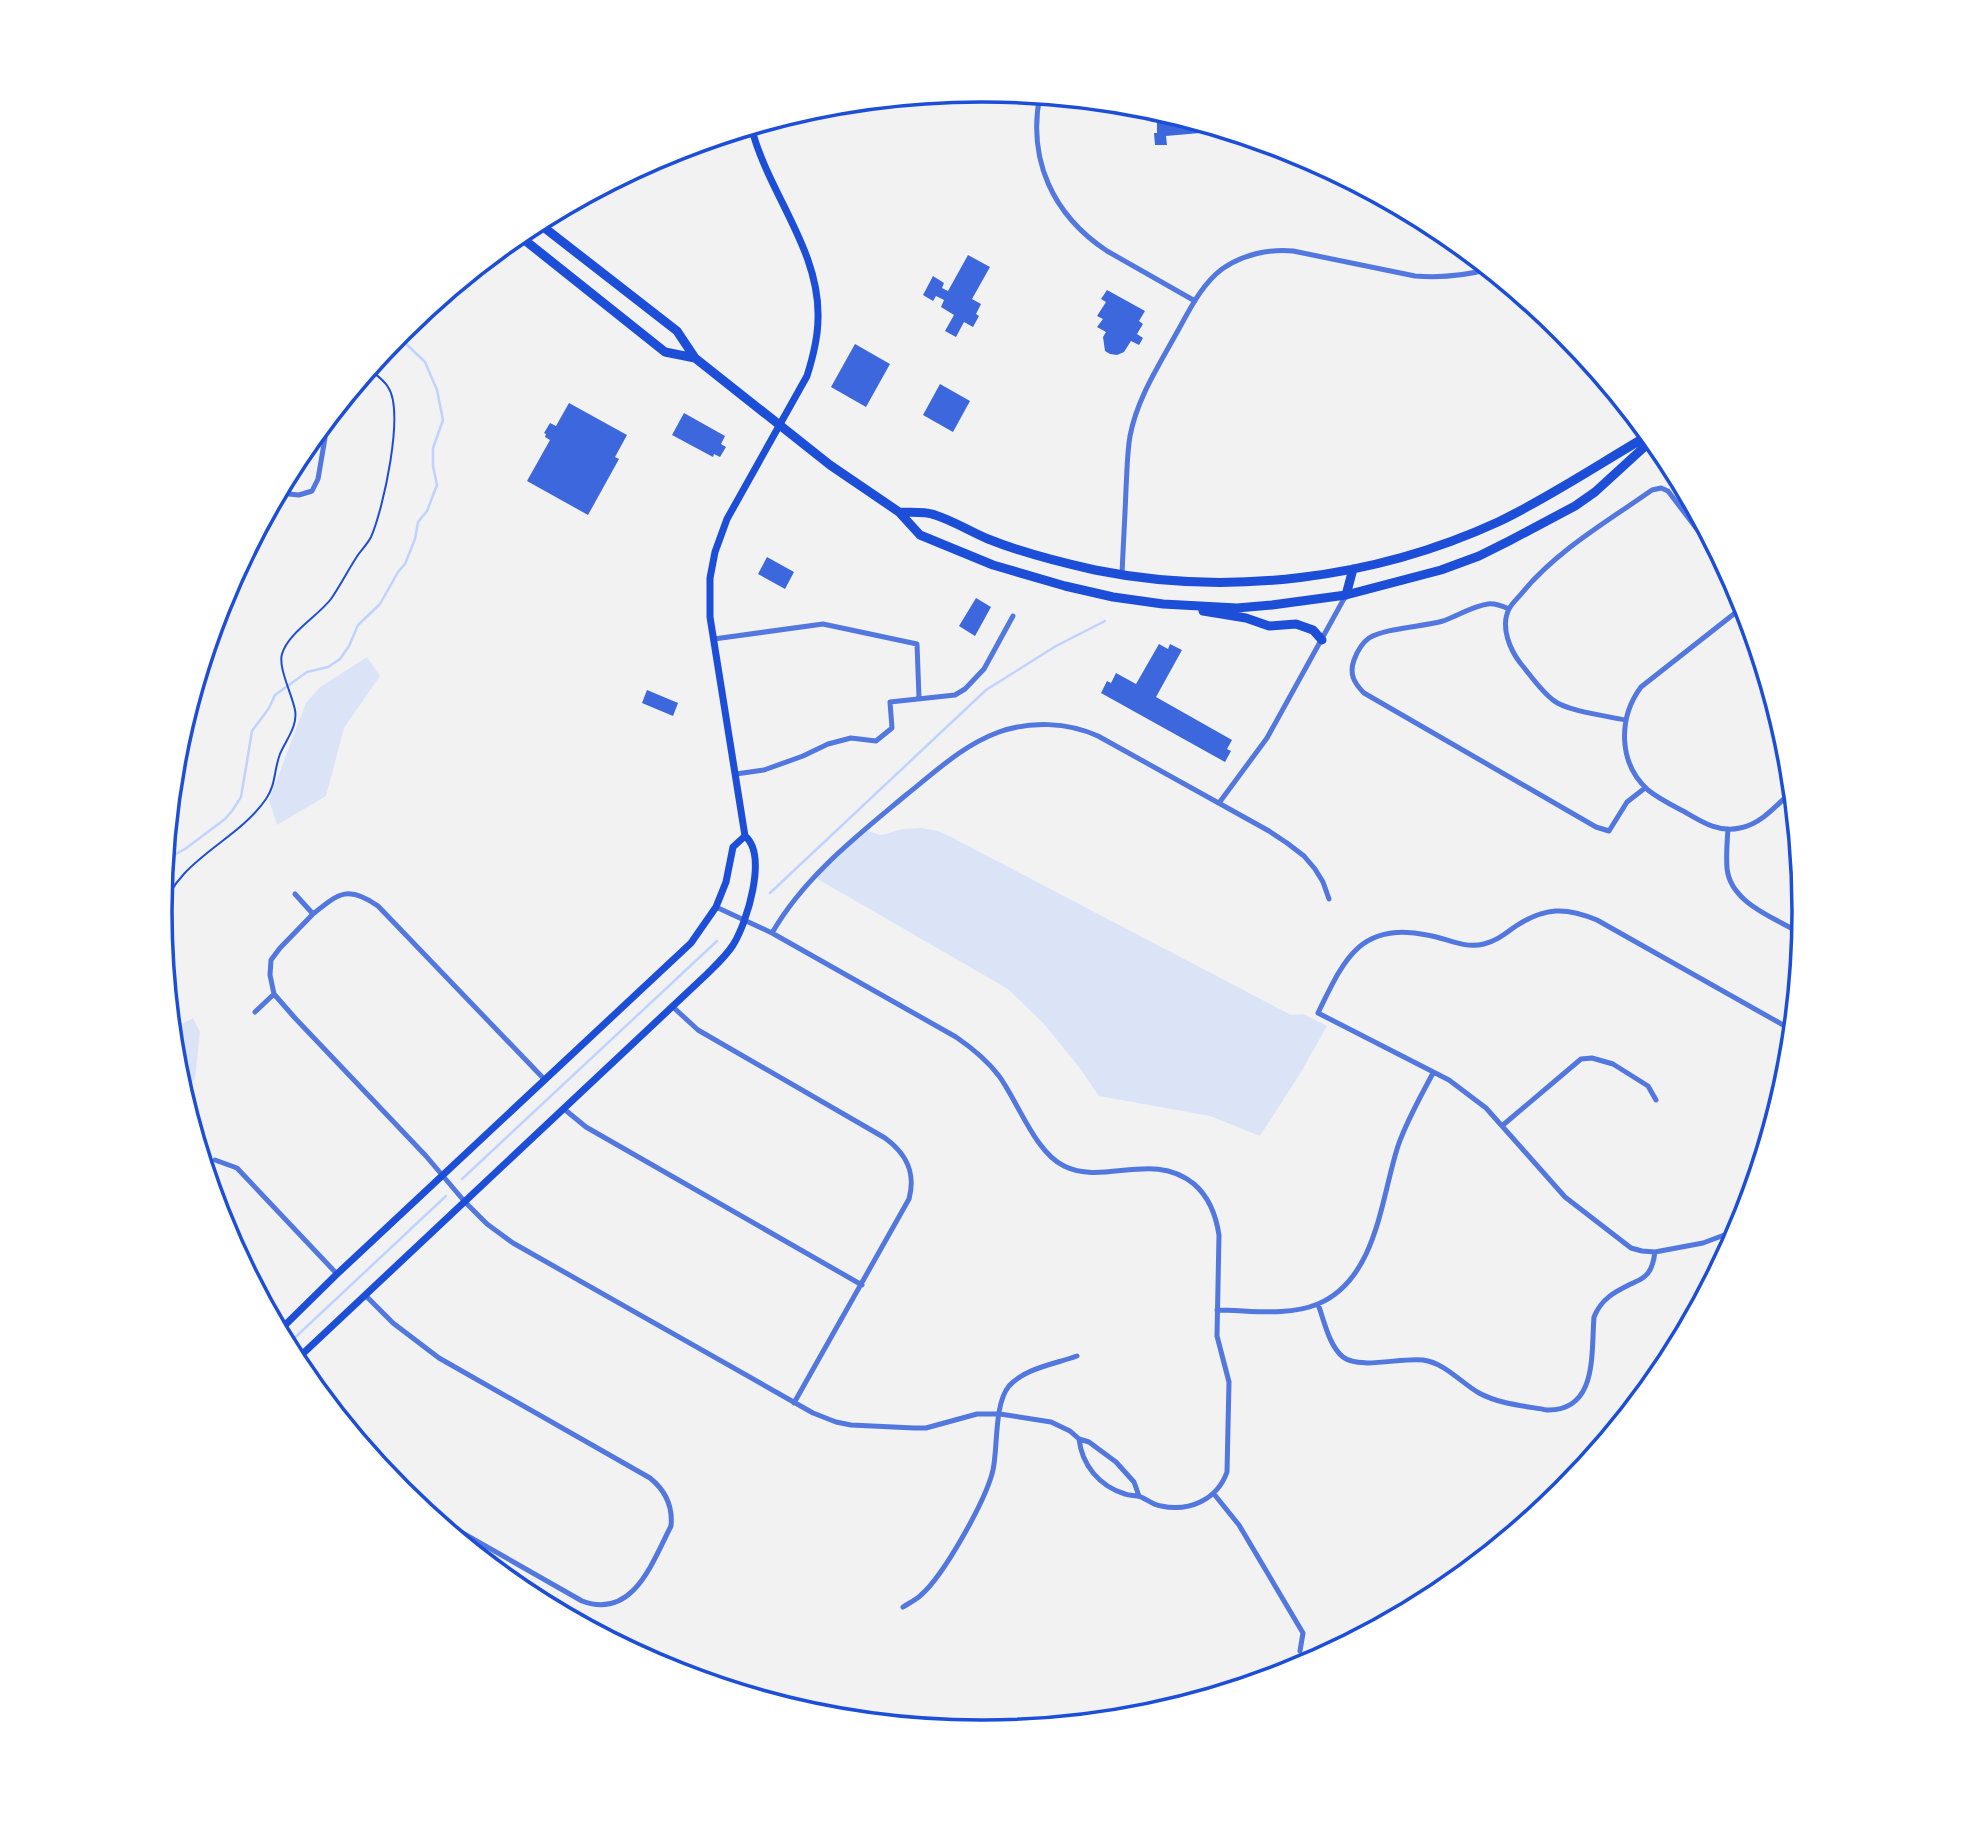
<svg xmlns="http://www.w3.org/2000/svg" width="1964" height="1822" viewBox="0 0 1964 1822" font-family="'IBM Plex Serif',serif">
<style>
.green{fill:#dbe4f7}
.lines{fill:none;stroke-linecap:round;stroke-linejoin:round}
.stream{stroke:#bfd3fe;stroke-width:2.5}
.building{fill:#3d67dc}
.path{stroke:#1d4ed8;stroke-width:2}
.minor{stroke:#5277de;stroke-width:5}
.secondary{stroke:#1d4ed8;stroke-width:7}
.trunk{stroke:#1d4ed8;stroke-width:9}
.rim{fill:none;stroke:#1d4ed8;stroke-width:3.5}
</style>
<rect width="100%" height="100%" fill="#f2f2f2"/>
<path class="green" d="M367,657L380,676L344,728L326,796L277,825L269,800L306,703L320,687Z
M921,828L938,831L951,837L1291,1015L1303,1014L1327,1026L1301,1072L1260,1136L1210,1116L1099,1096L1079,1067L1044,1024L1008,989L814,877L864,830L881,835L903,829Z
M193,1018L200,1032L195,1079L181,1089L176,1071L172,1029Z"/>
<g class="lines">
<path class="stream" d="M165,860L185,849L225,819L232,811L241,797L252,731L269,708L275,695L307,672L328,667L340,659L349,646L358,625L380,604L398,572L405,564L415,539L418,522L427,511L437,485L433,466V448L443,420L437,390L425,362L397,335
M770,893L986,690L1056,646L1105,621
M462,1179L717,941
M287,1345L446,1196"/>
</g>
<path class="building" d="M1150,107L1199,122L1200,133L1166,136L1167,145H1155L1154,133H1157V122H1152L1149,118Z
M968,255L990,267L972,299L981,304L976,314L979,316L973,327L964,322L956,337L945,331L954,315L941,307L944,300L936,296L933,301L923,295L933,276L944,283L942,288L948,291Z
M1107,290L1145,311L1139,321L1143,324L1137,334L1143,338L1139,345L1131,341L1124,352L1117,355L1110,354L1105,351L1103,337L1106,332L1097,327L1103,319L1097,316L1106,302L1101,299Z
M855,344L890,364L866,407L831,387Z
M940,384L970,401L953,432L923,415Z
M569,403L627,435L615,457L619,459L588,515L527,481L550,440L545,437L546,434L544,433L550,423L556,426Z
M684,413L725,436L721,444L726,447L720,457L714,454L713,457L672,435Z
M767,557L794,572L785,589L758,574Z
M976,598L991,607L975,636L959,626Z
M1159,644L1168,649L1170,644L1182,650L1156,697L1232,740L1227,749L1231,751L1225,762L1101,693L1107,681L1111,683L1116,673L1136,684Z
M647,690L678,703L673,716L642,703Z"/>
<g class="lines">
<path class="path" d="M161,914C176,859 236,843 266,799C276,785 274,769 280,754C286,740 298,726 295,710C292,694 278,668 282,654C288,633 318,616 331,599C340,586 347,572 356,558C360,551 367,545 371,537C383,510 405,412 388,387C384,380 375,374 369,369"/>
<path class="minor" d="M1040,95C1027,160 1053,215 1107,251L1195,301
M278,493L299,495L312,491L318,479L325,438L314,436
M1122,575C1123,547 1125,518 1126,489C1127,472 1127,454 1130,436C1137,399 1158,367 1176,334C1189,311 1201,285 1222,269C1244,254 1268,249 1293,251L1415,276C1441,278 1464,276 1489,269
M1744,606L1641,687C1618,718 1618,763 1648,790C1659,799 1672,805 1685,812C1702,822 1719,833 1740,828C1761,824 1777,805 1792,791
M1509,609C1502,606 1495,603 1488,604C1473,606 1457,616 1443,621C1422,627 1385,628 1369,638C1362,643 1357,652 1354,660C1349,674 1354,683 1364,693L1596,827L1609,831L1627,802L1645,788
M714,639L823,624L917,644L919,698
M1625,720C1607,716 1566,711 1553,700C1541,691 1531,676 1521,664C1510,650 1500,627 1509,609C1512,603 1518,598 1522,593C1556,551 1608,521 1652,490L1661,488L1668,491L1725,566
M736,774L764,770L803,756L828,744L851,738L876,741L892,728L890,702L955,695L965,689L984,669L1013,616
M1219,803L1267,738L1346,595
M1728,829C1727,842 1726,855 1727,868C1730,903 1775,918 1802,934
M295,894L313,914C339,893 348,885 378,906L545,1080
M716,907L772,933L956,1037C972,1048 987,1060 999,1076C1018,1102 1035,1152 1064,1166C1104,1186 1153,1150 1194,1184C1209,1197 1216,1215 1219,1235L1217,1336L1229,1382L1227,1472C1217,1500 1189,1512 1161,1506C1153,1505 1148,1500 1141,1497C1136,1495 1130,1496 1125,1494C1099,1486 1082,1465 1079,1439
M313,914L280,948L271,960L270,975L274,994L294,1017L426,1156L465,1202L487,1224L513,1243L813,1413L836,1422L851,1425L914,1428H926L977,1414H1000L1051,1422L1070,1431L1079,1439L1089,1442L1116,1462L1134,1482L1139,1496
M772,933C804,877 857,836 906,795C935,772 963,745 999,732C1030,721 1067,722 1098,736L1269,831L1287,843L1304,856L1315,869L1323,882L1329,899
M673,1007L698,1030L885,1138C907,1154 916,1173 909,1199L794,1403
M255,1012L274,994
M564,1109L586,1127L862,1285
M1503,1125L1581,1059L1592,1058L1613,1064L1648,1086L1656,1100
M215,1160L237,1168L337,1274
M1743,1220L1727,1234L1703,1243L1655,1252L1642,1251L1631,1248L1565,1197L1486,1108L1449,1080L1318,1013C1343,962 1359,921 1427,935C1447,938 1463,949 1484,944C1497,941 1506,933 1516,926C1545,907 1566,907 1597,920L1792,1030
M365,1295L393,1323L439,1358L650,1478C666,1491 673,1506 671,1526C652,1563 633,1620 582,1601L424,1511
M1318,1304C1324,1320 1329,1346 1343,1357C1360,1370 1402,1357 1423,1360C1445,1363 1460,1382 1479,1393C1499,1404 1525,1406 1547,1410C1598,1411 1591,1353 1594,1317C1602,1297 1617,1291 1635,1282C1640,1280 1645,1277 1648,1273C1653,1267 1654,1259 1655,1252
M1217,1310C1250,1310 1286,1317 1318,1304C1377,1279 1381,1198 1398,1146C1407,1120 1421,1096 1433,1073
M1214,1494L1239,1525L1303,1633L1300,1651
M903,1607C909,1603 916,1600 921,1595C944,1575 986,1500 993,1470C998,1447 994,1404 1009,1386C1025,1368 1055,1364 1077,1356"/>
<path class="secondary" d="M279,1331L337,1274L691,943L716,907L726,882L733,847L745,836
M295,1361L707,974C716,965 726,956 733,945C747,923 768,855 745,836L710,617V578L715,552L727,519L807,376C813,357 818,338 818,318C820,249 767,192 751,126"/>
<path class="trunk" d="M537,222L677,331L695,358L830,465L899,512L920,535L993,565L1065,586L1113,597L1163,604L1237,608L1272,605L1346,595L1441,570L1479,556L1509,541L1575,506L1595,492L1653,439
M517,234L665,352L695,358
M899,512C910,513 925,511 935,515C954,521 971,532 988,539C1023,553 1059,562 1095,570C1229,597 1374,579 1498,522C1550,497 1599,464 1649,435
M1346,595L1353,569
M1203,611L1246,618L1269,626L1296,624L1313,630L1322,640"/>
</g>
<path d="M0 0H1964V1822H0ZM981 102H983A809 809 0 0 1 1792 911V911A809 809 0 0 1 983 1720H981A809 809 0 0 1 172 911V911A809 809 0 0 1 981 102Z" fill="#fff" fill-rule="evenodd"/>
<path class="rim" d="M981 102H983A809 809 0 0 1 1792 911V911A809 809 0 0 1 983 1720H981A809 809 0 0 1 172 911V911A809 809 0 0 1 981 102Z"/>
</svg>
